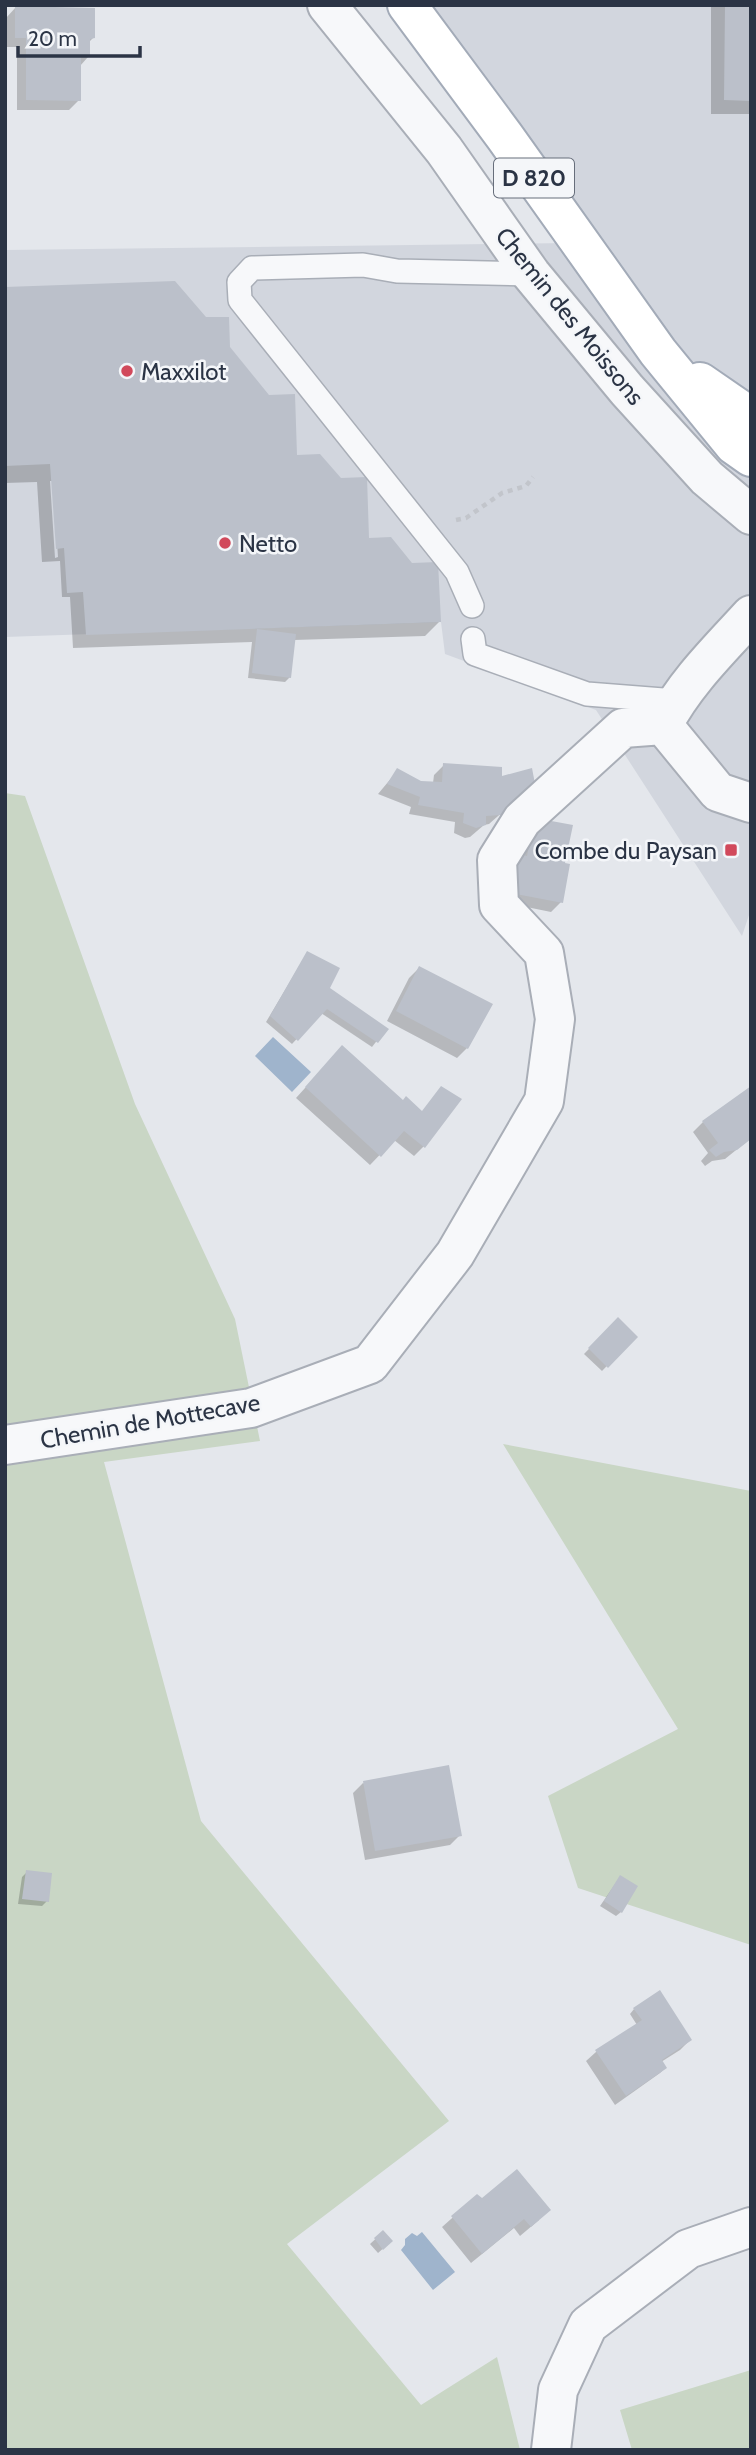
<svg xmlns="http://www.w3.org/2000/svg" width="756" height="2455" viewBox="0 0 756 2455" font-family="Cabin,sans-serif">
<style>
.built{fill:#d2d6de}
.green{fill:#c9d6c5}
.water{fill:#9fb4cc}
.shadow{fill:#0003;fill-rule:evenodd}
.building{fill:#bbc0ca}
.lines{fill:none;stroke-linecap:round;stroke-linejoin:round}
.service-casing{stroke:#a9aeb7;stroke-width:26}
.minor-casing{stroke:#a9aeb7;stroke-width:42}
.primary-casing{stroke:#a3abb8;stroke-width:42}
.path{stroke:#c2c5cb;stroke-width:4.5;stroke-dasharray:5 5;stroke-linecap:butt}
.service{stroke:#f7f8fa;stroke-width:23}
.minor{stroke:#f7f8fa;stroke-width:38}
.primary{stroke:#fff;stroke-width:38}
.poi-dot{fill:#d1495b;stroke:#f4f6f9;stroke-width:2.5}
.labels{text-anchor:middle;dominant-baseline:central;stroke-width:5;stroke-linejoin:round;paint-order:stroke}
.shield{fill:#f4f6f9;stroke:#676e7b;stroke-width:2}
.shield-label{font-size:23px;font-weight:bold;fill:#2b3445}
.street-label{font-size:24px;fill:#2b3445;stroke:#f4f6f9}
.poi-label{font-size:24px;fill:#2b3445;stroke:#f4f6f9;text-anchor:start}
</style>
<rect width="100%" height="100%" fill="#e4e7ec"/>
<path class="built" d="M421,5H751V909L742,936L596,710L445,654L441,622L5,637V250L572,243Z"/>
<path class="green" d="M5,793L25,796L135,1104L235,1319L260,1441L104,1462L201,1821L449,2121L287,2244L421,2405L497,2357L520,2450H5Z
M503,1444L751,1491V1945L578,1888L548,1796L678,1729Z
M751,2370V2450H632L620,2410Z"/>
<path class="water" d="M273,1037L311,1072L292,1092L255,1056Z
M422,2232L455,2272L433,2290L401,2250L405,2245V2239L412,2233L417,2236Z"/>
<path class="shadow" d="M711,5H751V114H711Z
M16,7L93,38L88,43V57L80,66L79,100L69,110H17V47H6V18Z
M5,289L228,347L295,454L439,622L425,636L294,640L290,677L285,682L248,678L252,642L73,648L70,597H62L60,561L42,562L37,482L5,483ZM50,481H53L58,557L55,558Z
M444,765L500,778L523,794L489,824L484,825L470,837L465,838L454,833L455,822L409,814L411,807L378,794L398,770L421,783H433L434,775Z
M531,825L564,862L561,902L551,912L497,901L524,857Z
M307,953L327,988L386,1029L372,1047L321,1013L292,1044L266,1022Z
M419,968L467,1048L457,1058L387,1021L409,978Z
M333,1057L424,1146L414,1156L394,1140L370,1165L296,1098Z
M703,1122L751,1138L725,1159L712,1161L705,1166L701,1161L708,1153L693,1132Z
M618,1319L635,1337L602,1371L584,1354Z
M363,1783L460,1835L450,1845L365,1860L353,1793Z
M27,1872L47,1901L42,1906L18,1904L22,1877Z
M620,1877L621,1912L616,1916L600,1906Z
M634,2009L690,2040L680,2050L661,2062L665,2068L660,2073L615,2105L586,2061L596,2052L637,2025L630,2014Z
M477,2196L482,2200L539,2220L520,2236L514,2228L471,2263L442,2227Z
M383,2232L386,2246L378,2253L370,2244Z"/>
<path class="building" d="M725,5H751V101L724,100Z
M15,6L95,8V38L90,39V57H81V101L26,100V38H15Z
M175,281L206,317H229L230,347L269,395L295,394L297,455L320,454L341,478L367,477L369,538L391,537L412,563L438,562L441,622L86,635L83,592L67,593L64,548L56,549L50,464L5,466V287Z
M257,629L296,634L291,678L252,673Z
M443,763L502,767V776L532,768L535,784L501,815L486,816V825L476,828L463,823L464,813L418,805L420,797L387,784L397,768L421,781L442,782Z
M535,818L573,825L565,863L570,864L563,903L506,892L515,853L527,856Z
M307,951L340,968L330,988L389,1029L378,1043L327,1009L298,1041L270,1016Z
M419,966L493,1004L468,1049L396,1011Z
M342,1045L403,1100L406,1096L422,1111L441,1086L462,1099L425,1148L404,1131L381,1157L305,1087Z
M751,1086V1139L737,1150L724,1152L716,1157L709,1150L718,1143L702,1121Z
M618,1317L638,1337L608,1368L588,1348Z
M449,1765L462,1836L375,1851L363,1781Z
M26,1870L52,1873L49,1902L22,1899Z
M620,1875L638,1886L622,1913L604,1901Z
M660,1990L692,2040L662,2060L667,2068L626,2096L595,2050L642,2020L633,2008Z
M517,2169L551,2210L531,2227L524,2219L482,2254L451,2216L477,2194L482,2198Z
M383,2230L393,2241L383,2250L374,2238Z"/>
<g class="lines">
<g class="service-casing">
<path id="service" d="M472,606L457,572L240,300L239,282L252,268L363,265L397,271L531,274
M473,639L475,654L587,694L676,701"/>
</g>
<g class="minor-casing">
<path id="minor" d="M327,5L444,150L531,274L627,390L707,478L751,515
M663,725C685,683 719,650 751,615
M663,725L718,792L751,803
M5,1445L251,1408L370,1364L455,1254L544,1101L555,1019L544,953L499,905L497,860L522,820L623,728L663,725
M551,2450L558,2390L588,2325L688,2249L751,2227"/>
</g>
<g class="primary-casing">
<path id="primary" d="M407,5L505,137L658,352L734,445L751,457
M700,382L751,417"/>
</g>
<path class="path" d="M456,520L466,518L502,493L526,486L533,477"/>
<use href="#service" class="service"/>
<use href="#minor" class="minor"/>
<use href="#primary" class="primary"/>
</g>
<g class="poi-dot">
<circle cx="127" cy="371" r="7"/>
<circle cx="225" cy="543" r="7"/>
<rect x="724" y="843" width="14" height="14" rx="3.5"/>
</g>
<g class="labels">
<rect class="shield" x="494" y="158.5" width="80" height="39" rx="5"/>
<g class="shield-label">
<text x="534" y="178">D 820</text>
</g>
<g class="street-label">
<text transform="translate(570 316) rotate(51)">Chemin des Moissons</text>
<text transform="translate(150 1421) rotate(-10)">Chemin de Mottecave</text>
</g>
<g class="poi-label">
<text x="141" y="371">Maxxilot</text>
<text x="239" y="543">Netto</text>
<text x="717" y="850" text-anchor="end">Combe du Paysan</text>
</g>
</g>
<rect width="756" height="2455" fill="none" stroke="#2b3445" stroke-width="14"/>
<path d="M18 46v10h122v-10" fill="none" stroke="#2b3445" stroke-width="3.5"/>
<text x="28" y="46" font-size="21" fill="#2b3445" stroke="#f4f6f9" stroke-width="5" paint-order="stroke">20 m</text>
</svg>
